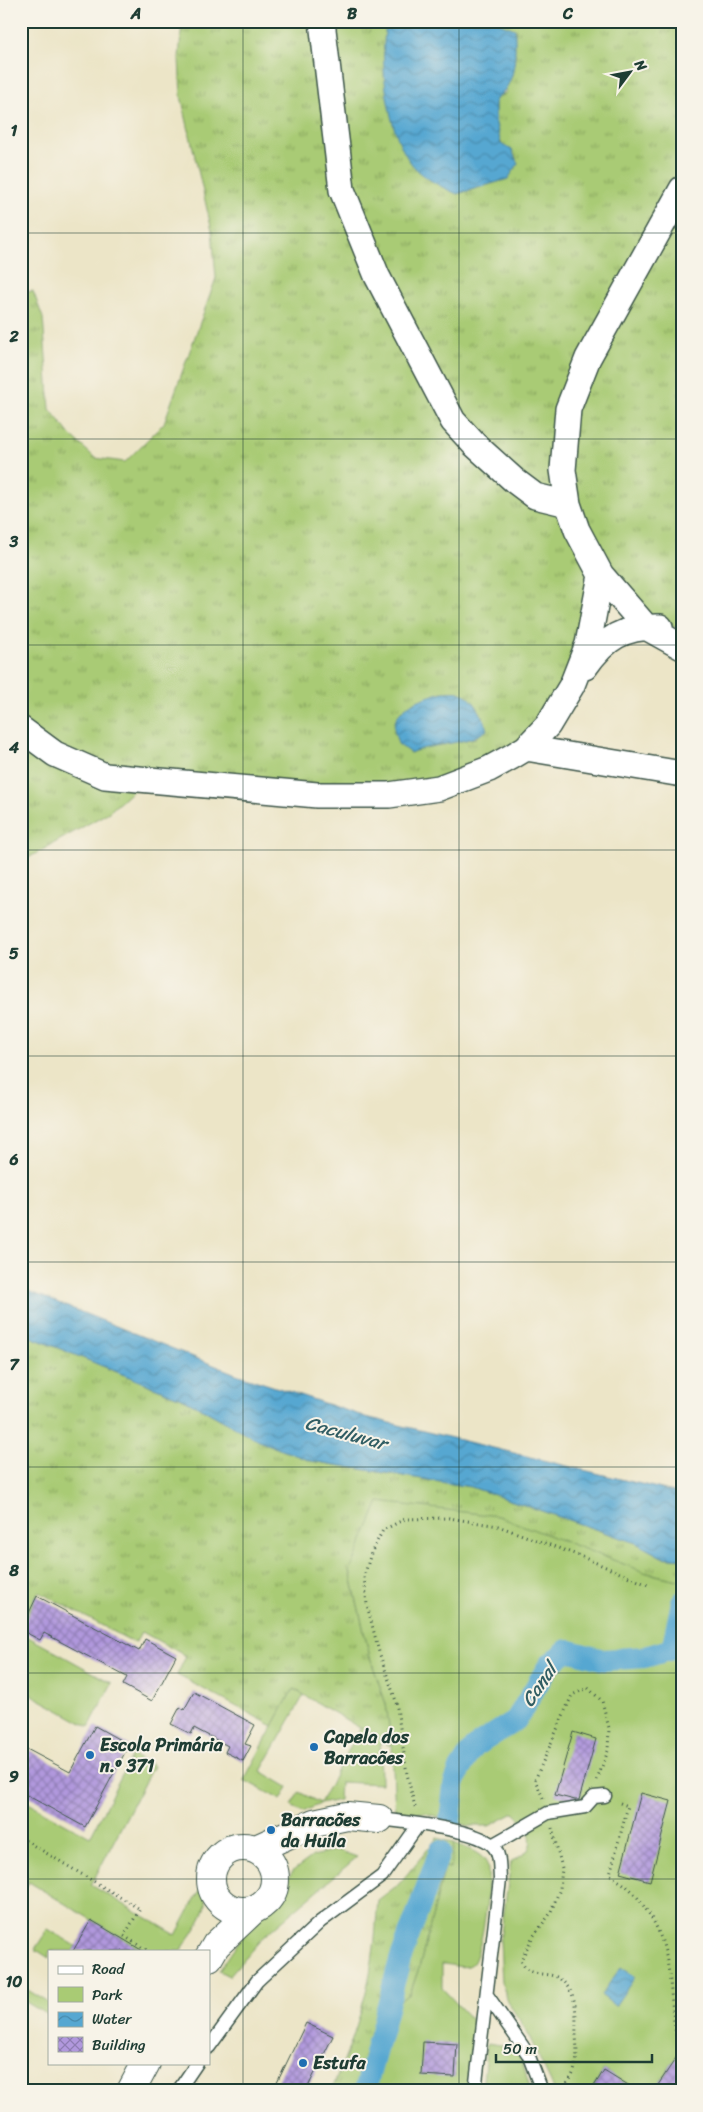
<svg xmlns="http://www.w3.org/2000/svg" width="703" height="2112" viewBox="0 0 703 2112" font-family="Sriracha,sans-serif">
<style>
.grass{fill:url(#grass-tufts);stroke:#648454;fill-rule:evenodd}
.green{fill:#a9cb74;stroke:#648454}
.water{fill:url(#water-waves);stroke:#3a7282}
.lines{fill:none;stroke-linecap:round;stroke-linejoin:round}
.canal{stroke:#56a7d1;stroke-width:22}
.building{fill:url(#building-cross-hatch)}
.service-casing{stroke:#3e564a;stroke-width:15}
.minor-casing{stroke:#3e564a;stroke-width:28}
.tertiary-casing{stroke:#3e564a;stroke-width:30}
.path{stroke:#3e564a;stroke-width:3;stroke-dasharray:1 4;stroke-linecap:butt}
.service{stroke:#fff;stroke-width:12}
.minor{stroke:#fff;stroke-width:25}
.tertiary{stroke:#fff;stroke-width:28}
.grid{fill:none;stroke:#1f3d34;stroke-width:1;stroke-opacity:0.55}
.poi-dot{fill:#1f6fb2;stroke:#f7f3e8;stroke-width:2}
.labels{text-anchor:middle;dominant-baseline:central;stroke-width:4;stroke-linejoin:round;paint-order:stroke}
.poi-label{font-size:18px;font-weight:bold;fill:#1f3d34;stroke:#f7f3e8;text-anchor:start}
.water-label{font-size:19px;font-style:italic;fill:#305d63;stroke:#f7f3e8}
.neatline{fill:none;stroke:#1f3d34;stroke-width:2}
.grid-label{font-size:16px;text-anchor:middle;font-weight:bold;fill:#1f3d34}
</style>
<defs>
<pattern id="grass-tufts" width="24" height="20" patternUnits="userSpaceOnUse" patternTransform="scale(1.25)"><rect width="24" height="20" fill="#a9cb74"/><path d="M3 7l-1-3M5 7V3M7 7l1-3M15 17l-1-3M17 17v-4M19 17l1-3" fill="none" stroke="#89a660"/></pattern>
<pattern id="water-waves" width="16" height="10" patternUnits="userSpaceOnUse" patternTransform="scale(1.25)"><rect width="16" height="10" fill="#56a7d1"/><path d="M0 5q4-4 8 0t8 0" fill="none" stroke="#4789aa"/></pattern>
<pattern id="building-cross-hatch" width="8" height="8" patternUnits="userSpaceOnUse" patternTransform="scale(1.25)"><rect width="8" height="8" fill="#b198dd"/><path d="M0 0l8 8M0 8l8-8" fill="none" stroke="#8f7db4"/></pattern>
</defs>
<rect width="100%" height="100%" fill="#f7f3e8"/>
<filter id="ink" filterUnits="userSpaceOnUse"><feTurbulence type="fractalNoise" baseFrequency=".02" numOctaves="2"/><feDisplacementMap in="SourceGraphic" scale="10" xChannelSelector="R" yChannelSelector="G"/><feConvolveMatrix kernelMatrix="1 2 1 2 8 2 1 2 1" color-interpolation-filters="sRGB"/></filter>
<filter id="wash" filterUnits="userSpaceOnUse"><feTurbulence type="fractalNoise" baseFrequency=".0096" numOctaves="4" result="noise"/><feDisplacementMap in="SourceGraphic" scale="20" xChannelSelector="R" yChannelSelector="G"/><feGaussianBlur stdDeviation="1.12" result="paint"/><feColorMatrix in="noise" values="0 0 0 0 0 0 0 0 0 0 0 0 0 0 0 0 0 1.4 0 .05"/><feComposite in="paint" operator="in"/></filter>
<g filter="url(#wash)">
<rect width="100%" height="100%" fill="#ece5c7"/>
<path class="grass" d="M182,21H387L384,78L457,194L507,179L512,150L501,144L495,120V100L506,92L496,23L494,21H682V616L677,627H646L601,575L548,725L439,788L146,779L109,812L21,862V293L33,291L43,318L50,409L70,435L95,458L125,462L164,423L216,278L212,231L181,96L179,58ZM484,716L476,738L421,748L410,753Z
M21,1333L186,1400L261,1442L311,1461L471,1487L636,1543L662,1557L682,1559V1581L647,1573L350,1571L370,1657L386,1704L392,1747L294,1689L273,1726L177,1675L186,1656L142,1632L135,1643L39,1592L26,1617L21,1614Z
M437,1838L454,1843L450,1868L445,1867L420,1965L410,1994L397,2002L375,2082L378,2091H331C350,2048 367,2001 373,1954C376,1937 376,1918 378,1900L399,1884Z"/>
<path class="green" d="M379,1502L498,1516L647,1573L682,1581V2049L654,2091H629L631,2087L604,2070L591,2091H555L527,2032L508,2002L502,1983L500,1940L511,1862C515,1859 520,1857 524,1854C539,1842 525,1822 514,1813L489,1826H469L425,1813L395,1812L392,1747L386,1704L370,1657L350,1571Z
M21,1633L112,1683L89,1727L21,1689Z
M293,1689L304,1695L261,1771L288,1787L281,1800L244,1780Z
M361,1727L380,1739L381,1784L340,1782L339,1800L320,1804L303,1812L291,1806L299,1792L320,1803Z
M132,1755L153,1766L91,1885L176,1935L202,1886C216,1907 192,1932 181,1951H143L29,1882L21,1895V1799L90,1837Z
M454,1843C465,1848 479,1851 486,1862C493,1873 482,1956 472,1964C465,1970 451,1964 442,1964V1988L472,2020L474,2036L468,2091H378L375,2082L397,2002L410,1994L420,1965L445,1867L450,1868Z
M337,1850L357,1857L264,1936L229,1976L219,1971L254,1919L274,1904L281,1887L294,1870L313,1856Z
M48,1929L76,1946L73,1951H49V1958L35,1949Z
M21,1986L49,2003V2016L21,1999Z
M487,2043L514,2047L522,2061L531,2091H482Z"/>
<path class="water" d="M387,21H494L515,29C515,57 518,82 495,100V120L501,144L512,150L518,164L508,179L457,194C439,186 419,176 408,159C387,127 378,58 387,21Z
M443,692C448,692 454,691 459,692C474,696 484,717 487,730C465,746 435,742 410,753L398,744C397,739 394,733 394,728C395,705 426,697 443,692Z
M21,1288L236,1374L366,1417L682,1494V1559L662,1557L636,1543L471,1487L311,1461L261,1442L186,1400L21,1333Z
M621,1967L635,1977L615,2006L601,1995Z"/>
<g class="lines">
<path class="canal" d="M450,1821L454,1785L460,1769L474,1747L516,1720L549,1665L567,1650L604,1660L645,1657L672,1649L682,1602
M365,2091L400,1960L440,1851"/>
</g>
<g id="blocks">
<path class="building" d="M37,1596L139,1651L145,1639L176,1656L152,1701L123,1685L127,1677L44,1633L40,1640L21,1630Z
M194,1692L255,1725L245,1744L251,1746L243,1761L225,1752L228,1746L194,1728L191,1734L171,1724L180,1707L184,1710Z
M95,1726L129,1745L85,1827L21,1792V1746L70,1772Z
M573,1732L596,1739L579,1800H575L555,1795Z
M641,1793L671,1801L650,1881L620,1873Z
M91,1920L143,1951H73Z
M306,2023L333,2036L306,2091H273Z
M423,2042L457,2044L455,2077L421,2075Z
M682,2049V2091H654Z
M604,2070L638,2091H591Z"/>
</g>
</g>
<g filter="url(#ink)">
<use href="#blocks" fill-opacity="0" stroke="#3e564a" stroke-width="1"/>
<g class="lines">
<g class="service-casing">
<path id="service" d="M379,1819C404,1822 475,1829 492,1845C501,1853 499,1868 500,1879L475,2091
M492,1845L548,1813L585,1807L594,1797L605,1796
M487,1995L528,2054L542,2091
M209,2047L257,1981L320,1922L382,1876L419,1824
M178,2091L197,2063"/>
</g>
<g class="minor-casing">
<path id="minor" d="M322,21L342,190L377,276L453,421L474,444L515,481L535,496L568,504
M682,189L588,358L568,409L563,470L568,504L577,530L601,575L646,627L682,647
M585,667C605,638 624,626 660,627
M21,729L55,754L105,776L317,795H389L439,788L489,769L511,757L526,748L548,725L572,685L588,644L601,575
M526,748L682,774"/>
</g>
<g class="tertiary-casing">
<path id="tertiary" d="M211 1879a32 32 0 1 1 64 0a32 32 0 1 1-64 0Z
M256,1849L314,1823L347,1816L379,1819
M209,1957L216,1945L252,1911
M131,2091L146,2063"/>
</g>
<path class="path" d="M543,1798L535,1780L572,1695L588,1688L602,1701L609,1728L608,1751L597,1780
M620,1803L628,1806L610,1874C614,1879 620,1881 625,1885C633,1891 640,1900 645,1908C678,1953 666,2002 680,2052
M415,1807L407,1774L396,1701L379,1652L367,1605L364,1577L371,1553L383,1530L405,1519L449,1518L498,1526L580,1556L648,1585
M552,1828L562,1868L560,1889L550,1914L532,1938L521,1960C528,1980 548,1970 560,1979C580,1995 575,2015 576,2036C577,2048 578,2059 574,2071C572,2078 566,2085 562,2091
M21,1838L140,1909L124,1936L148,1951"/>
<use href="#service" class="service"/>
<use href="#minor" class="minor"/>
<use href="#tertiary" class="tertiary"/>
</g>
</g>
<path class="grid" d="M243,21V2091M459,21V2091M21,233H682M21,439H682M21,645H682M21,850H682M21,1056H682M21,1262H682M21,1467H682M21,1673H682M21,1879H682"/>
<g class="poi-dot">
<circle cx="314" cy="1747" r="5"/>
<circle cx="90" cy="1755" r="5"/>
<circle cx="271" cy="1830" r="5"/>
<circle cx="303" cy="2063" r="5"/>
</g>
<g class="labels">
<g class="poi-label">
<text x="324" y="1737">Capela dos<tspan x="324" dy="21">Barracões</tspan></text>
<text x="100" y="1745">Escola Primária<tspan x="100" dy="21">n.º 371</tspan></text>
<text x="281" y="1820">Barracões<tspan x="281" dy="21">da Huíla</tspan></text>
<text x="313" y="2063">Estufa</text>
</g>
<g class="water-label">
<text transform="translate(346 1433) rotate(15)">Caculuvar</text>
<text transform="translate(539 1685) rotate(-56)">Canal</text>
</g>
</g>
<rect width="703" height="2112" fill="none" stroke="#f7f3e8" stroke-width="55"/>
<rect x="48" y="1950" width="162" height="115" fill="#f7f3e8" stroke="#a1aaa0"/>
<rect x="58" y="1966" width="25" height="8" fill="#ffffff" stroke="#a1aaa0"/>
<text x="92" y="1974" font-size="15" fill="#1f3d34">Road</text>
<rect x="58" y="1987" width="25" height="15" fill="#a9cb74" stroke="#a1aaa0"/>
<text x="92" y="2000" font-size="15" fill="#1f3d34">Park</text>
<rect x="58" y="2012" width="25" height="15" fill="url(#water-waves)" stroke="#a1aaa0"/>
<text x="92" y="2024" font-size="15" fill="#1f3d34">Water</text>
<rect x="58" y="2037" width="25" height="15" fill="url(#building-cross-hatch)" stroke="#a1aaa0"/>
<text x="92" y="2050" font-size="15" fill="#1f3d34">Building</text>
<g transform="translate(630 72) rotate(58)" stroke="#f7f3e8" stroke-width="4" paint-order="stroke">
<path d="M0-4L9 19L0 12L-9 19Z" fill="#1f3d34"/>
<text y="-8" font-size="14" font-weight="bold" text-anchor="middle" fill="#1f3d34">N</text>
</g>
<path d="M496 2054v8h156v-8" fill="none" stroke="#1f3d34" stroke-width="2.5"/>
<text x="503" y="2054" font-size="15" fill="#1f3d34" stroke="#f7f3e8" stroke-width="4" paint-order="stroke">50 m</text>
<rect x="28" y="28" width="648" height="2056" class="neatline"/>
<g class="grid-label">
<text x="136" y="19">A</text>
<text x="352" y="19">B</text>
<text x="568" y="19">C</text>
<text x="14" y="136">1</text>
<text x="14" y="342">2</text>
<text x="14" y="547">3</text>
<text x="14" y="753">4</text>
<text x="14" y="959">5</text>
<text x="14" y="1165">6</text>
<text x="14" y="1370">7</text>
<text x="14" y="1576">8</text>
<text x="14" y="1782">9</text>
<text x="14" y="1987">10</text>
</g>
</svg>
